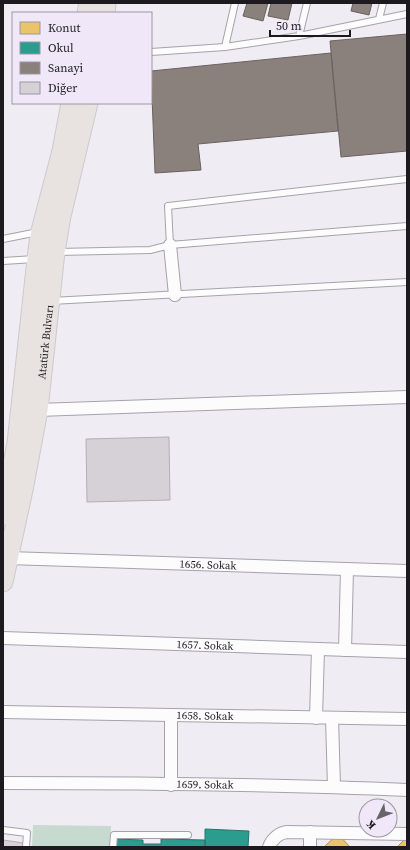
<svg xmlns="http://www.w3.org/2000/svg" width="410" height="850" viewBox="0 0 410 850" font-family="'Source Serif 4',serif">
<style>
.green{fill:#c6dad0}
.homes{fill:#e9c46a;stroke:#ac9154}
.schools{fill:#2a9d8f;stroke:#26766d}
.industry{fill:#8a817c;stroke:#696260}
.building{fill:#d6d1d6;stroke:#b4afb4}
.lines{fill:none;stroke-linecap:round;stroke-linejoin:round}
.service-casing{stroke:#a5a2a9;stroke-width:8}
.minor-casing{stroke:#a5a2a9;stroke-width:14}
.primary-casing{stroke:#cccace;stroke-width:21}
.service{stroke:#fdfcfd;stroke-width:6}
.minor{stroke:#fdfcfd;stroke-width:12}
.primary{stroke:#e8e3e0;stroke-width:19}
.labels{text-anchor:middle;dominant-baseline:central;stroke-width:4;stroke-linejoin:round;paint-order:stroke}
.street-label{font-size:11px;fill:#1d1a1f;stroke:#f0e8f8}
</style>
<rect width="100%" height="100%" fill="#f0ecf4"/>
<path class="green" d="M33,825L111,826L110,847H32Z"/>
<path class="homes" d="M338,834L350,847H324Z
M406,838L407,840V847H397Z"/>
<path class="schools" d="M205,829L249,831L248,847H205Z
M115,839L143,840V844H161V839L205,840V847H115Z"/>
<path class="industry" d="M247,3H268L263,21L243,16Z
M271,3H292L288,20L268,16Z
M353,3H372L369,15L351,11Z
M407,34V151L341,157L330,41Z
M331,53L338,131L198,144L201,170L155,173L151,71Z"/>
<path class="building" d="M169,437L170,500L87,502L86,439Z
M3,840L24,843L23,847H3Z"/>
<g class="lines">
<g class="service-casing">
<path id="service" d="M379,19L383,3
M299,36L307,3
M225,47L235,3
M151,52L225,47L299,36L407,14
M3,239L38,232
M170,245L168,206L407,179
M58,252L150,250L170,245L407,226
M3,261L35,259
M51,301L407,282
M3,830L27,833L26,847
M113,847L114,835H188"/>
</g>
<g class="minor-casing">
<g id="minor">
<path d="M170,245L175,295"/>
<path d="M38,410L407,397"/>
<path id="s1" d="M8,558L407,571"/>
<path id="s2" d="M3,638L407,652"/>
<path d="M345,650L347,569"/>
<path id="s3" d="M3,712L407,719"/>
<path d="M316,718L318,649"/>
<path d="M332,718L334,787"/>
<path id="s4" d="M3,783C138,783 272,784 407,790"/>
<path d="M171,785V716"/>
<path d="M310,832V847"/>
<path d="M269,847C272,839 279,833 287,832L407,834"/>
</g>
</g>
<g class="primary-casing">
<g id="primary">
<path d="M87,13L89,3"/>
<path d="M105,13L106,3"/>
<path d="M3,515L17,443L38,250L41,231L62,151L71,103"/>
<path id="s5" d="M3,582L23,490L38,410L55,252L61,216L88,103"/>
</g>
</g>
<use href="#service" class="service"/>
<use href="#minor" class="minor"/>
<use href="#primary" class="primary"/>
</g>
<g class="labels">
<g class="street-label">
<text stroke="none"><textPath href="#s5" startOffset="244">Atatürk Bulvarı</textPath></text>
<text stroke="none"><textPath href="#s1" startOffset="200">1656. Sokak</textPath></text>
<text stroke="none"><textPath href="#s2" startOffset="202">1657. Sokak</textPath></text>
<text stroke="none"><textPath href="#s3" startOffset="202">1658. Sokak</textPath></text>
<text stroke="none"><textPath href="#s4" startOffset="202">1659. Sokak</textPath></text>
</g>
</g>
<rect width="410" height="850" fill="none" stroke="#1d1a1f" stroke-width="8"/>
<rect x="12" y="12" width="140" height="92" fill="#f0e8f8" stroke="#9c96a1"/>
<rect x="20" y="22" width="20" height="12" fill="#e9c46a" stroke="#9c96a1"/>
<text x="48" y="32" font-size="12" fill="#1d1a1f">Konut</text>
<rect x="20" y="42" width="20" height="12" fill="#2a9d8f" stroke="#9c96a1"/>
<text x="48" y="52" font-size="12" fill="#1d1a1f">Okul</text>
<rect x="20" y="62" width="20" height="12" fill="#8a817c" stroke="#9c96a1"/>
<text x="48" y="72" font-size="12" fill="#1d1a1f">Sanayi</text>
<rect x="20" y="82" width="20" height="12" fill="#d6d1d6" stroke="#9c96a1"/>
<text x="48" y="92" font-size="12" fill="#1d1a1f">Diğer</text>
<g transform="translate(378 818) rotate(227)"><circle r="19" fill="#f0e8f8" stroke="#9c96a1"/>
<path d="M0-3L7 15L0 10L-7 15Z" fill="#67646a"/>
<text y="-6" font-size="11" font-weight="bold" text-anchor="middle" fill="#1d1a1f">K</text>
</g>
<path d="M270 30v6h80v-6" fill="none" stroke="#1d1a1f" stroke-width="2"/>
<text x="276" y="30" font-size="12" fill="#1d1a1f" stroke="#f0e8f8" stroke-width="3" paint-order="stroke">50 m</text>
</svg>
